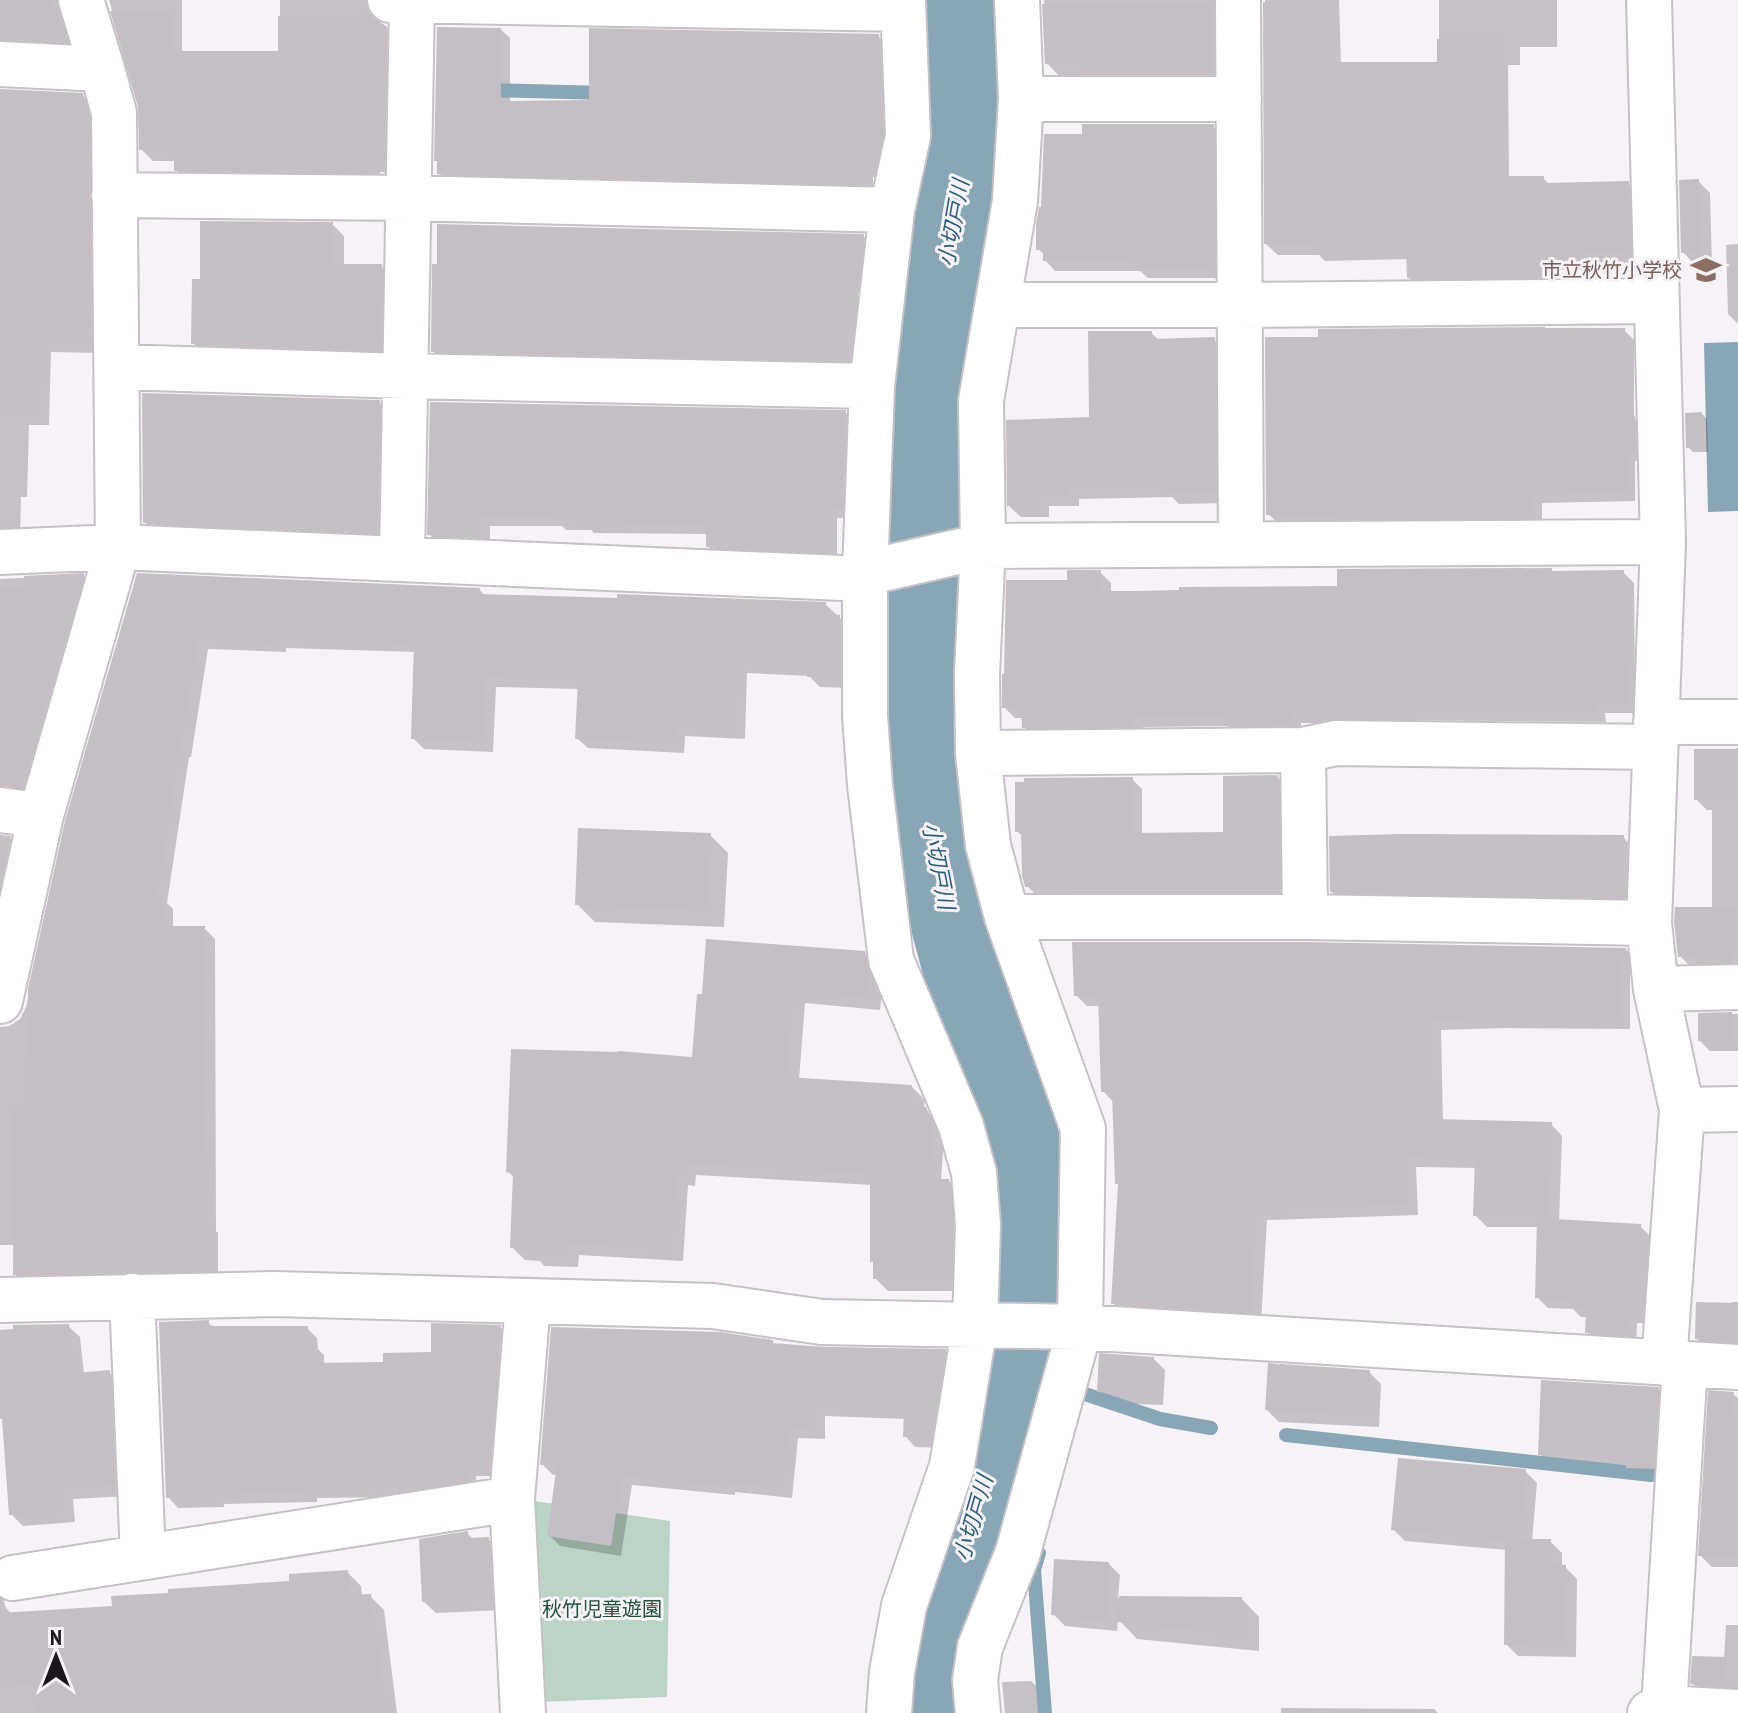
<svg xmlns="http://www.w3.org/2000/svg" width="1738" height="1713" viewBox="0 0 1738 1713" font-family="'PT Sans Narrow','Noto Sans JP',sans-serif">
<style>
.green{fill:#bbd4c6}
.water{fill:#89a6b6}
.shadow{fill:#0003}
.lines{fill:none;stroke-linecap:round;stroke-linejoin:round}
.stream{stroke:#89a6b6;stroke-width:14}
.river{stroke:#89a6b6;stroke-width:80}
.building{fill:#c5bfc5}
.minor-casing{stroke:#c6c1c7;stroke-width:48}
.minor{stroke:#fff;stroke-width:44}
.labels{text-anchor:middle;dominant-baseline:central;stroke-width:6;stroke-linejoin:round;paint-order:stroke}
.education-label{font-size:20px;fill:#785e54;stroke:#f7f2f8;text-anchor:end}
.park-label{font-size:20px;fill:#1d5139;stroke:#f7f2f8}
.water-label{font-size:22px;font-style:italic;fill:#295f78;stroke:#f7f2f8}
</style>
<rect width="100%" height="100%" fill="#f7f2f8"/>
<path class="green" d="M534,1501L670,1521L667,1697L537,1702Z"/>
<path class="water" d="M1738,342V511L1708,512L1704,343Z"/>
<path class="shadow" d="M0,0H71L77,53H0Z
M109,0H182V53H280V0H379L376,13L379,24L385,26L397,38L395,172H380V183L188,181L176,170V161H153L141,149L140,106Z
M1044,0H1227L1224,84H1094L1085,75H1058L1047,63Z
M1265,0H1339L1341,64H1439V0H1557V47H1520V65H1508L1509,178H1543L1550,185L1628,183L1639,194L1641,263H1594V269L1555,270V288L1420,289L1409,278L1408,259L1325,261L1319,255H1278L1266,244Z
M500,29L510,38V103L591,102L878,36L888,45L892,145L884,177H873V193L449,182L439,173V163L436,160Z
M0,91L82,95L93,106L101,353L51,352L49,425H29L27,497H21L20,536L0,540Z
M1213,126L1223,137L1224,278H1148L1140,271H1055L1045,260V255L1038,249L1041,209Z
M1698,181L1710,193L1712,264H1694L1683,252Z
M332,224L344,236V266H381L393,277L392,361L205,355L193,343L202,281Z
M863,236L872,245L867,293H858V335H855L854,369L442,360L433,351Z
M1738,244V324L1728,314L1726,245Z
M1624,330L1634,340V418L1644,428V460L1635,461V501L1542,503V527L1278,523L1268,514L1320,339Z
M1151,333L1159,340H1214L1226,351L1227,503L1179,504L1172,497L1079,499V506H1049V517H1021L1009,506L1091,419Z
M379,402L387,410L384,540L152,530L145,522Z
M432,404L845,412L857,424L853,518H837V563L719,558L708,546V534L594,533L591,530H566L562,526H490V548L441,546L429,534Z
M1702,414L1707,419L1708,452H1693L1688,447Z
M1551,570L1554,573L1623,572L1634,583L1635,675L1638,678V713H1605L1606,722L1391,720V723H1301V735L1236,736L1227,726L1143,727V737L1035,738L1024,727V718H1015L1004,707L1069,582L1100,572L1111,583V593L1339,588Z
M84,575L94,586L33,797L0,798V579Z
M138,575L479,589L486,597L825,604L850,627V688L820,687L809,676L747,673L745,739L685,736L684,753L588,748L577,738L579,689L496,687L493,752L424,749L413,738L416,652L286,648V652L208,649L191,757H189L167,903L173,909V928H204L215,939L216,1231L218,1233V1280L26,1285L15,1274V1245H0V1027L9,1026L20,1019L26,1007L67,822Z
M1738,748V972L1691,967L1680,956L1712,909V810H1707L1696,799L1734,749Z
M1277,777L1288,788L1289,902L1037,896L1027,886L1023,837L1017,831L1026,784L1132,779L1142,789V835L1225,834Z
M710,835L728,853L724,927L595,922L577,904Z
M0,837L10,838L20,849L0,941Z
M1623,837L1633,848V907L1342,902L1332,892Z
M1626,950L1637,961L1638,968L1630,969V1029L1504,1028L1441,1030L1443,1121L1551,1124L1562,1136L1559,1222L1640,1226L1650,1236L1649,1323H1637L1636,1345L1598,1342L1587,1332L1588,1317H1581L1573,1309L1548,1308L1537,1297L1539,1227H1487L1475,1215L1477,1168L1416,1167L1418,1215L1267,1220L1261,1323L1124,1314L1113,1303L1120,1186L1117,1183L1114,1103L1103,1091L1100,1006H1087L1076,995Z
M864,953L877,966L882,988L880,1010L805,1003L799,1080L912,1087L925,1100L924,1108L938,1123L944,1136L941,1181H949L962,1194L964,1291H888L875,1278L872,1185L696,1175L695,1186L688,1185L683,1261L579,1255L578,1267L544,1266L540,1261L525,1260L512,1247L515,1178L508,1172L694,1059L699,996Z
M1738,1014V1051H1710L1700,1041V1015Z
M1732,1302H1738V1351L1708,1349L1697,1339L1732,1305Z
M208,1322L214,1328H307L317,1338L318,1349L324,1355V1365L385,1364L433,1354L500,1327L511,1338L500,1476H476L477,1491L427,1497L317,1498V1502L224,1504V1507L178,1508L168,1497Z
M68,1326L80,1337L84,1374L109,1372L121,1384L126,1496L73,1499L75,1522L23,1526L11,1514L4,1419H0V1332Z
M775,1345L945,1351L955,1362L942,1448L915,1447L905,1436L906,1419L825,1416V1439L798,1438L792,1498L735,1492V1495L632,1485L621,1556L560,1546L549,1535L558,1474L553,1475L542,1464Z
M1153,1358L1165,1370L1163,1405L1111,1403L1099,1391Z
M1369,1372L1381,1384L1379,1427L1279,1422L1267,1410Z
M1658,1389L1670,1401L1665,1480H1640L1630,1469L1552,1466L1540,1454Z
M1733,1394L1738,1398V1567H1712L1700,1555Z
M1525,1471L1537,1483L1532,1541H1550L1562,1553V1567H1565L1577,1579L1576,1657L1518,1656L1506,1644L1507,1550L1405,1541L1394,1530Z
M467,1533L474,1540L488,1539L500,1551L503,1610L436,1613L424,1602Z
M1108,1563L1120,1575L1118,1598L1242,1599L1259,1617V1651L1137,1639L1118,1619L1117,1631L1065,1626L1053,1614Z
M347,1572L361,1586L362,1596H370L384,1610L397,1713H0V1589L6,1608L11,1613L114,1608L292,1583Z
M1726,1625H1738V1691L1703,1694L1693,1684L1724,1659Z
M1031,1681L1042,1692L1043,1713H1005L1002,1682Z
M1281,1708L1434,1709L1438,1713H1281Z"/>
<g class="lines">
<path class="stream" d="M483,90L606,93
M1082,1393L1160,1419L1211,1428
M1286,1435L1651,1475
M1039,1553L1034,1570L1045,1713"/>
<path class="river" d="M933,1713L934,1680L941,1627L1018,1363L1030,1201L1014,1109L965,977L936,869L920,730L926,615L919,496L925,382L968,137L963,0"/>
</g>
<path class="building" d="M0,0H52V11H58L68,42L0,39Z
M1263,2H1328L1330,62H1437V39L1498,38V176H1544V183L1629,181L1631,253H1583V259H1545V277L1407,278L1406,249L1311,250V244H1264Z
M1160,3H1213V74H1081V64H1045L1042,4Z
M110,11H172V51H278V16H372L387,27L384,161H370V173L174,171V150H139L138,107Z
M437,27L501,28V101L589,100V28L879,34L883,134L875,168H865V184L437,174V161H434Z
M0,89L83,93L89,116L91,343L41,342L39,416L0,414Z
M1082,124H1214V268H1135V261H1043V250H1036V224L1039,207H1041L1044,134H1082Z
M1699,179L1701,253H1681L1679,180Z
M200,221L333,222V264H382L381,350L191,344L192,279H200Z
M437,224L864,234L858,285H850V327H847L846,360L431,352L432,264H437Z
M1545,327V328H1625V417L1635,416L1636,451L1626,452L1627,492L1533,494V518L1336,519V515H1266L1265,337H1318V329Z
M1088,331H1152V339L1215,337L1216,492L1165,493V486L1068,488V495H1038V506H1007L1006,420L1089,417Z
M142,393L380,400L377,533L143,523Z
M430,402L846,410L842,508H826V552L706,547V524L580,522V520H553V515H480V537L427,535Z
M1702,412L1703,447L1686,448L1685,413Z
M1552,568V571L1624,570L1625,665H1628V703H1596V712L1381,710V713H1291V725L1223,726V716L1133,717V727L1022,728L1021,708H1002V674H1004L1006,580H1067V570H1101V591H1137L1179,590V587L1337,586V569Z
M84,573L23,788L0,786V587L24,588V576Z
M137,573L480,588V594L617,598V594L826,602V614L840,615V678L807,677L808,666L737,663L735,730L675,727L674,743L575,739L578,679L486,677L483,742L411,739L414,643L276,639V643L198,639L180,747H179L157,896H163V926H205L206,1221H209V1270L64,1271V1274L13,1275L14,1110H25V1055H28V989L65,821Z
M1694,749H1738V800H1694Z
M1278,775L1280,892H1071L1070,887H1025L1022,875L1021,831L1015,832V782H1024V778L1133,777V833L1223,832V776Z
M578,828L711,833L707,910L575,905Z
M1401,834L1624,835V898L1330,892L1329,836Z
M0,835L11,836L2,876L0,875Z
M1675,907H1738V947H1732V962L1698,963V956L1678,957L1674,922Z
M706,939L865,951L870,974L868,997L793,991L786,1077L912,1085L911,1106L926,1107L932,1121L929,1179H949L953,1226L951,1279H873V1262H870V1173L683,1163V1174L676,1173L671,1249L567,1243L566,1255L529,1253V1249L510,1248L513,1173L506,1172L511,1049L618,1052V1051L692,1057L697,994H702Z
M1072,942H1305L1626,948L1628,958H1620V1018L1492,1017L1430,1020L1433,1119L1552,1122L1548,1216H1473L1475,1158L1406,1157L1407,1204L1256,1209L1250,1312L1111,1304L1118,1184H1115L1112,1092H1101L1098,995L1074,996Z
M1732,1012V1041H1698V1013Z
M1537,1218L1641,1224L1639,1314H1627L1626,1335L1585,1333L1586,1308L1569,1307V1300L1535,1298Z
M1696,1302L1738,1303V1342L1695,1339Z
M209,1320V1326H308V1342H314V1363L383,1362V1353L431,1352V1323L501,1325L490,1466H466L467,1481L416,1489V1487L307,1489V1492L215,1494V1498H166L159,1322Z
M69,1324L74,1373L110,1370L115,1485L62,1488L64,1511L9,1515L0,1391V1330L13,1329V1325Z
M551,1327L720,1332L773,1340V1343L822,1347L946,1349L931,1438L903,1437L904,1410L815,1407V1429L788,1428L782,1488L725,1482V1486L622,1475L611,1546L547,1536L557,1464L540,1465Z
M1099,1353L1154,1357L1152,1394L1097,1392Z
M1268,1363L1370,1370L1368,1416L1265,1410Z
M1541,1380L1659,1387L1654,1469L1626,1468L1627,1458L1538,1455Z
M1708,1390L1734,1392L1733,1415L1738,1416V1557L1698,1556Z
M1398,1458L1526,1469L1520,1539H1551V1565H1566L1565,1646L1504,1645L1505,1540L1391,1530Z
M468,1531V1538L489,1537L492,1599L422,1602L419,1539Z
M1054,1559L1109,1562L1106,1621L1051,1615Z
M348,1570L349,1595L371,1594L386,1713H36L32,1684L0,1687V1613L112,1606L111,1596L168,1593V1589L289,1581V1574Z
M1119,1596L1242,1597V1634L1117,1622Z
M1692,1656L1726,1657L1725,1686L1690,1684Z"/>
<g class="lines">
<g class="minor-casing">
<path id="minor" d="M81,0L102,69
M390,0L903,9
M1238,0L1241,544
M1649,0L1663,542L1649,923L1656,989L1682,1110L1664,1363
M0,64L102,69L114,113L118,547L41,815L0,810
M1021,99H1239
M114,195L408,198L892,210
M998,305H1240L1657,301
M118,367L405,376L872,386
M0,552L118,547L865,579
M402,559L412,0
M865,573L983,546L1663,542
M1656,722H1738
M1303,750L1305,917
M978,753L1303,750L1336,743L1655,747
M1007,917H1305L1649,923
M1656,989L1738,987
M0,1001L41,815
M1682,1110L1738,1109
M132,1296L143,1557
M0,1300L275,1294L713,1306L822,1322L1080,1327L1738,1367
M13,1578L512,1499
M1664,1708L1685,1364
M523,1713L512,1499L528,1302
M889,1713L892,1672L904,1606L952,1466L975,1325L978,1225L974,1173L961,1126L891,960L870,785L865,716V573L872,386L892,210L908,136L903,0
M978,1713L975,1680L980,1647L1018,1552L1080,1327L1083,1129L1007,917L988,845L978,753L977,674L983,546L981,401L1015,201L1021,99L1017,0
M1650,1713L1664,1708L1738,1712"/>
</g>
<use href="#minor" class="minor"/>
</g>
<defs>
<g id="school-bare" transform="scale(2.4)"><path d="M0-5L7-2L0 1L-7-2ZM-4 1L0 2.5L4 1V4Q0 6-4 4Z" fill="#8d6e63" stroke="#f7f2f8" stroke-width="2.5" paint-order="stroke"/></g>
</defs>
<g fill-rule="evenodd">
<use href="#school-bare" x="1706" y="270"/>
</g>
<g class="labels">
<g class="education-label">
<text x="1682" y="270">市立秋竹小学校</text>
</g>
<g class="park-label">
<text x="602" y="1609">秋竹児童遊園</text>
</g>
<g class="water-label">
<text transform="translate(953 223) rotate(-80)">小切戸川</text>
<text transform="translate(939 866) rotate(79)">小切戸川</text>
<text transform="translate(973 1518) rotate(-74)">小切戸川</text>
</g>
</g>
<g transform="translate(56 1657)" stroke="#f7f2f8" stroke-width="6" paint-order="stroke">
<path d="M0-6L14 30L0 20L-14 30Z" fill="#191719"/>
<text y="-12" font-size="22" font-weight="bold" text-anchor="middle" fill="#191719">N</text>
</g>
</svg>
